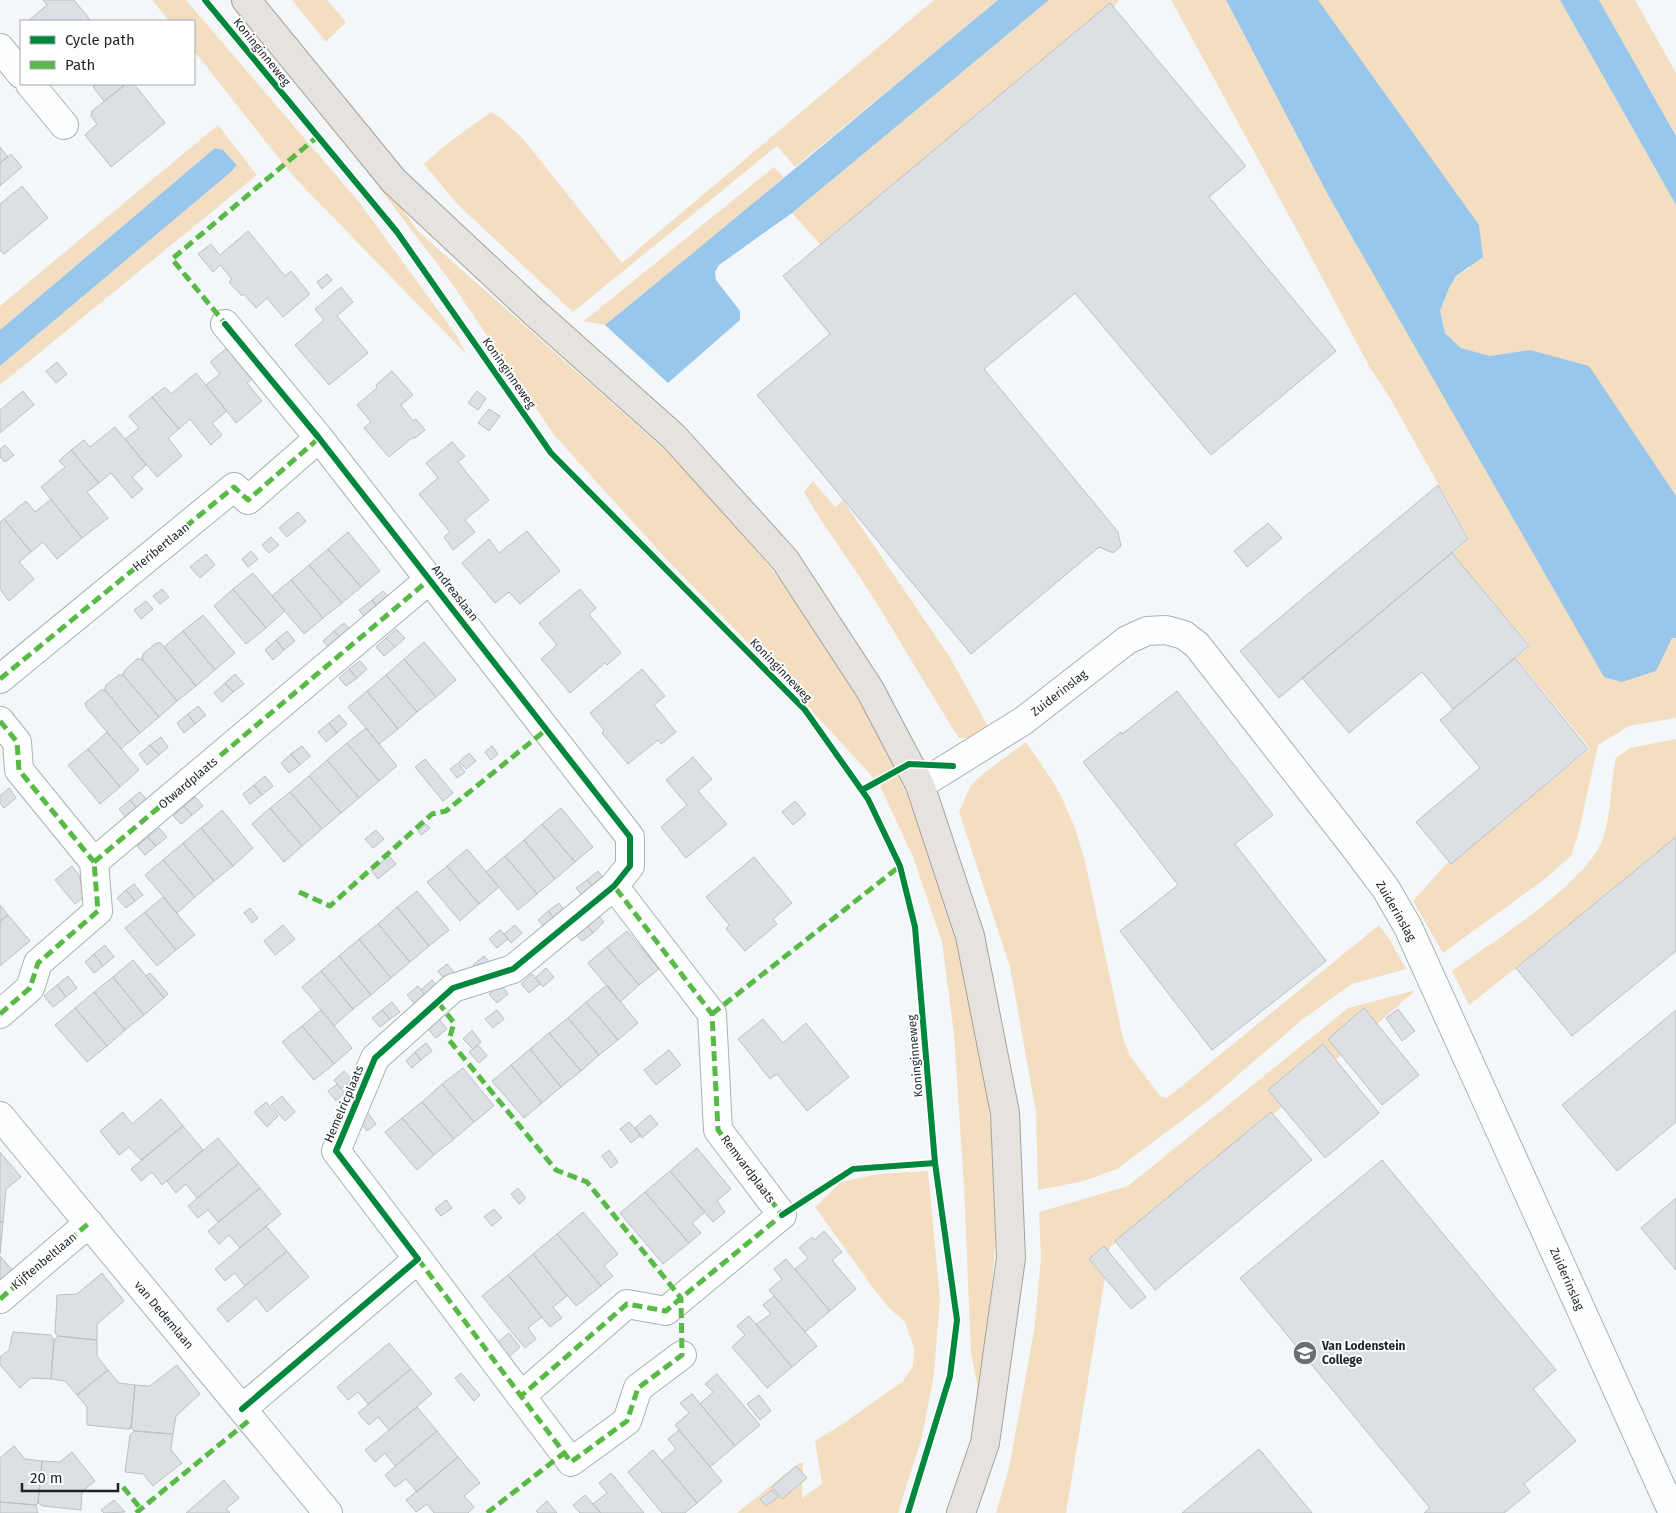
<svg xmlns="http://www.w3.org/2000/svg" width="1676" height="1513" viewBox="0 0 1676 1513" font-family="'Fira Sans',sans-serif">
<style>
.green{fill:#f4dec1}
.water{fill:#98c7eb}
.building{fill:#dce0e5;stroke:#bbc0c5}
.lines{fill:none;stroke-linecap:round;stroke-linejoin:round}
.minor-casing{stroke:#abb0b4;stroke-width:30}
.major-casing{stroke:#a5a19b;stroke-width:30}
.minor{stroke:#fdfefe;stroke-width:28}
.major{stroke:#e6e3de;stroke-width:28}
.quiet{stroke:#58b947;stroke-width:5;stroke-dasharray:10 5;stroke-linecap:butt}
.cycleway-casing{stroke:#fff;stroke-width:9}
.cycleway{stroke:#00873e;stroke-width:6}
.labels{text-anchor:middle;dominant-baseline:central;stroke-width:4;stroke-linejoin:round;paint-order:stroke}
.street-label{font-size:12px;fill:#1d2429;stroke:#fff}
.poi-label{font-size:12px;font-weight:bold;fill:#1d2429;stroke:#fff;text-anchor:start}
</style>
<rect width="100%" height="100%" fill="#f4f7fa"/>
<path class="green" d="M152,0H186L359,202L457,336L466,354L293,176L194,51V21H169Z
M292,0H327L346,22L326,42Z
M934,0H998L795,167L777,146L573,312L457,204L424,164L443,147L491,112L502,119L524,140L622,263Z
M1049,0H1119L1108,16L828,253L792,213Z
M1171,0H1226L1328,195L1535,554L1672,638H1676V718L1629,726L1598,745L1578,835L1571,856L1545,879L1443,953L1413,901L1447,863L1590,749L1516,658L1530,646L1452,554L1469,539L1390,398L1370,368L1300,236Z
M1318,0H1560L1676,205V496L1660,474L1530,350L1490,356L1461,348L1445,333L1440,311L1449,288L1456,276L1470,268Z
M1599,0H1635L1676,73V136Z
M218,125L257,175L0,385V366L232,171L237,164L223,150L215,148L0,330V306Z
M774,167L784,177L738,218L605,325L584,321Z
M373,170L419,232L673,457L723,510L791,593L836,659L879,736L916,813L941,887L964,972L982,1054L993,1144L995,1248L988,1332L978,1388L971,1354L964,1187L954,1034L942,942L913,857L879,784L770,665L668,561L554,435L448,278L368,173Z
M813,481L835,507L843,500L949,656L989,728L967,738H959C927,688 898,637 867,588C846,555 822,525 804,492Z
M1676,739V837L1516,968L1469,1005L1452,971C1492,942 1588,883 1603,838C1612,812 1610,784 1616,758L1630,748Z
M1026,742L1052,780L1062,798L1075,828L1085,861L1123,1038L1130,1056L1160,1096L1167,1098L1379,925L1390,940L1406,969L1352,984L1303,1019L1208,1101L1117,1169L1084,1181L1038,1190L1036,1112L1010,967L959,812L971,785L984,773Z
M1416,990L1268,1119L1110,1247L1066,1513H996L1009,1468L1034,1331L1041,1259L1039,1212L1128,1186L1348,1008Z
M928,1171L940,1299L934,1374L922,1437L898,1513H737L799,1463H803L802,1498L822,1484L815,1441L841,1425L903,1381L913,1366L914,1348L905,1322L889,1308L874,1289L815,1207L841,1182L878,1174Z"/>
<path class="water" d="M998,0H1049L792,213L719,265L715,272L716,280L740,311V320L668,383L605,325C737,218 867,108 998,0Z
M1226,0H1318L1479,225L1483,257L1456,276L1449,288L1440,311L1445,333L1461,348L1490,356L1530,350L1589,366L1676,496V638H1672L1656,671L1622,682L1604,677L1328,195Z
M1560,0H1599L1676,136V205Z
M215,148L223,150L237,165L232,171L0,366V330Z"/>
<path class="building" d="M43,0H74L91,21H28L47,5Z
M1110,3L1246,166L1209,197L1336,351L1211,455L1075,293L984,369L1118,532L1121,546L1113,553L1099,547L971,654L757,395L830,334L783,276Z
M97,84H126L104,101L93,87Z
M126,84H134L165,123L111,167L85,135L97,124L91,116L92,111Z
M0,147L8,157L0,163Z
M11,154L22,167L0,186V163Z
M22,186L48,218L4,254L0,250V204Z
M248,231L285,276L291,271L310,294L283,317L267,298L256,308L244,294L242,296L229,282L232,279L220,265L213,272L198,254L211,244L220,255Z
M327,274L332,280L322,289L317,282Z
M341,287L353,302L337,316L368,353L329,385L295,345L324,320L315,309Z
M234,342L259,373L247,383L262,401L236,423L206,385L220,374L210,362Z
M57,362L67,374L56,383L46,371Z
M392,371L413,395L401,405L413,421L416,419L425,430L415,438H412L389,457L364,428L371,422L357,405L377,388L376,385Z
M196,373L227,411L212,423L222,435L211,445L190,419L179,429L152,397L165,387L171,394Z
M23,391L34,405L0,433V410Z
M477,391L486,398L478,410L468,403Z
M152,397L179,429L168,438L182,456L157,477L125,439L139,428L129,416Z
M489,409L500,416L489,431L478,423Z
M115,427L146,465L132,477L143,489L132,498L111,473L99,483L71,450L84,440L90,447Z
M452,442L465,456L458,462L489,500L465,520L475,532L453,550L444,537L450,532L419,494L438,478L426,463Z
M5,445L14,455L5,462L0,457V449Z
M71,450L99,483L87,492L108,518L82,538L41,487L65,467L59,461Z
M1438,485L1468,539L1279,698L1240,651Z
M51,499L82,538L57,559L43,542L31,552L4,519L26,501L35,512Z
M298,512L306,521L287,537L279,528Z
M4,519L31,552L19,562L34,579L9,601L0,589V522Z
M1268,523L1282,538L1247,567L1234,551Z
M527,531L560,571L520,604L509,592L495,603L462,563L489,539L499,553Z
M348,532L380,571L361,587L328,549Z
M271,537L279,545L269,553L262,545Z
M328,549L361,587L342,603L309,565Z
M251,551L258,559L248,567L242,559Z
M1452,553L1529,646L1453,709L1422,672L1349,733L1302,678Z
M206,554L215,565L200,578L190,567Z
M309,565L342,603L323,618L291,580Z
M253,573L285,611L266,628L233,589Z
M291,580L323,618L304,634L272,596Z
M162,589L169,597L160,604L153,596Z
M233,589L266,628L246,644L214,606Z
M580,589L596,608L589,614L621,653L607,665L605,663L570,693L541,659L557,645L539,623Z
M383,591L389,598L378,608L372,600Z
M372,600L380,610L368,621L359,610Z
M146,601L153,609L141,619L134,610Z
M203,615L235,653L215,670L183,631Z
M344,623L350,630L341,638L334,631Z
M396,629L405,638L395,647L386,638Z
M183,631L215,670L196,686L164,647Z
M287,631L295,641L284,650L276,640Z
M334,631L341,638L329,648L323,641Z
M386,638L395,647L384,656L376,647Z
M276,640L284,650L273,660L265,650Z
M424,642L456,680L436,697L404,659Z
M156,643H161L196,686L177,701L142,659L143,654Z
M1515,658L1588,749L1451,864L1416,822L1480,768L1440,720Z
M137,659H142L177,701L159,717L123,675L125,670Z
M404,659L436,697L417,712L386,675Z
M360,661L367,669L357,678L349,669Z
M349,669L357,678L346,686L339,678Z
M642,669L665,696L654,705L676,732L661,744L658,740L628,764L602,733L604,730L590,713Z
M235,674L244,684L233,692L225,683Z
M119,675H123L159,717L140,733L105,690L106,685Z
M386,675L417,712L398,729L367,691Z
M225,683L233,692L222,702L214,693Z
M101,690H105L140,733L121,749L86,707L85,703Z
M367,691L398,729L379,744L348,707Z
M1177,691L1273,815L1235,844L1326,961L1212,1050L1120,931L1178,885L1083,762L1121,732L1122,734Z
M198,706L206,715L195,724L188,714Z
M188,714L195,724L184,733L177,723Z
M339,715L347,724L337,733L329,723Z
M329,723L337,733L326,742L318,732Z
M366,728L397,766L379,781L347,743Z
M107,732L139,770L120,787L88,749Z
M161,737L168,747L159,755L150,745Z
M347,743L379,781L359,798L327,760Z
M150,745L159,755L147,765L139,754Z
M302,746L310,756L300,765L291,754Z
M492,746L498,754L491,760L485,752Z
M88,749L120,787L100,804L68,765Z
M469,753L476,761L466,769L459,762Z
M291,754L300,765L289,773L281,763Z
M693,757L712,779L698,791L727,824L686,858L661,827L687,805L666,780Z
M425,759L453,793L443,801L415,767Z
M327,760L359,798L341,813L309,776Z
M458,763L465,772L457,778L450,769Z
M265,776L273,786L262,795L254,785Z
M309,776L341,813L322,829L290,792Z
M254,785L262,795L250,804L243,794Z
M9,788L16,798L4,808L0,803V796Z
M140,792L148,801L138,809L130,800Z
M290,792L322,829L302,846L270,808Z
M195,797L203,806L192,815L184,806Z
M130,800L138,809L126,818L119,809Z
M795,801L806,814L793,825L782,812Z
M184,806L192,815L181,824L173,816Z
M270,808L302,846L284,862L252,824Z
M561,808L593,847L575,862L542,824Z
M222,810L253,848L233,866L201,828Z
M426,824L430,828L421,835L418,831Z
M542,824L575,862L555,879L524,840Z
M159,828L167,837L156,846L148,837Z
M201,828L233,866L214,881L183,843Z
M376,830L384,839L373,848L365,839Z
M148,837L156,846L145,855L137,846Z
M1676,837V951L1572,1036L1516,968Z
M524,840L555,879L537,894L505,856Z
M183,843L214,881L195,897L163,860Z
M467,849L499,887L479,904L447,866Z
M389,856L396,864L378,879L371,870Z
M505,856L537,894L518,910L486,872Z
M754,857L792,903L773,919L777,924L745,951L726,929L729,925L706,897Z
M163,860L195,897L177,913L145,875Z
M72,866L79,875L84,897L75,904L55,880Z
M447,866L479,904L460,921L427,882Z
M598,871L605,880L595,889L587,880Z
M587,880L595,889L584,898L576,888Z
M134,884L143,895L135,901L126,890Z
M126,890L135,901L126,908L117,898Z
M417,891L449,930L429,946L397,907Z
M163,897L195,935L176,950L145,912Z
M559,903L566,913L556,921L548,911Z
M0,905L8,915L0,921Z
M397,907L429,946L410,962L378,924Z
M250,908L258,918L252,923L244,913Z
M548,911L556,921L546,929L538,920Z
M145,912L176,950L157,966L125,928Z
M596,913L604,922L593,933L585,923Z
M8,915L30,941L0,966V921Z
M585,923L593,933L582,941L574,932Z
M378,924L410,962L391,978L359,939Z
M283,925L295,939L275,955L264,941Z
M515,925L522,933L511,943L504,934Z
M500,930L508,939L497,948L489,939Z
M627,931L659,969L639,985L607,947Z
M359,939L391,978L371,995L339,956Z
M105,945L114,957L103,966L94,954Z
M607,947L639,985L620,1002L588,963Z
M94,954L103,966L94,973L85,962Z
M339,956L371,995L353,1009L321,971Z
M484,956L492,965L480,975L473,965Z
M133,960L164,998L144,1015L113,977Z
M447,964L456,975L447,983L438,971Z
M546,968L554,977L543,987L535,978Z
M321,971L353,1009L334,1026L302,987Z
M150,973L168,994L164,998L146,976Z
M532,974L540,984L529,993L521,984Z
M68,976L77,988L66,997L57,985Z
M113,977L144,1015L125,1030L94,992Z
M432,980L440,990L429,998L421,990Z
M501,984L508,994L497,1003L489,994Z
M57,985L66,997L53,1007L44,996Z
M607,985L638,1023L618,1040L586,1002Z
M418,986L425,995L415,1004L407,995Z
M94,992L125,1030L107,1046L75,1008Z
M392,1002L400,1012L390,1019L382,1010Z
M586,1002L618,1040L599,1055L568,1018Z
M75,1008L107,1046L87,1062L55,1025Z
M1364,1008L1419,1075L1382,1105L1328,1039Z
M1398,1009L1415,1031L1402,1041L1386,1018Z
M321,1010L352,1048L334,1064L302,1026Z
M382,1010L390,1019L380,1027L372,1018Z
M497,1010L504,1019L493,1028L485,1019Z
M1676,1010V1122L1617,1171L1562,1105Z
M568,1018L599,1055L581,1071L549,1033Z
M439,1019L447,1029L436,1038L428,1029Z
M763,1019L783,1043L806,1023L849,1077L807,1111L777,1074L770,1079L738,1039Z
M302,1026L334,1064L314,1080L282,1042Z
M472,1030L481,1042L473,1049L463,1039Z
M549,1033L581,1071L561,1087L530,1049Z
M426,1043L432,1051L421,1060L415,1052Z
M1323,1044L1379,1113L1325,1158L1268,1090Z
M478,1045L487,1056L479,1063L469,1052Z
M530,1049L561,1087L542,1103L511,1065Z
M669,1050L681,1065L656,1085L644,1070Z
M415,1052L421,1060L412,1068L406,1061Z
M511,1065L542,1103L524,1118L492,1081Z
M463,1068L494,1106L474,1122L442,1084Z
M344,1071L352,1080L341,1089L334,1080Z
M337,1084L345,1093L336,1101L328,1091Z
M442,1084L474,1122L454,1139L422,1102Z
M282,1096L295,1112L285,1121L271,1105Z
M161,1099L183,1126L141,1160L129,1147L119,1155L100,1131L123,1112L132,1124Z
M266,1102L278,1116L267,1127L254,1112Z
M422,1102L454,1139L434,1155L402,1118Z
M367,1112L376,1124L367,1131L358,1120Z
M1271,1112L1312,1160L1155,1290L1115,1241Z
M650,1115L658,1124L642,1138L635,1128Z
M402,1118L434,1155L417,1170L385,1132Z
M629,1122L641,1135L631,1143L620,1129Z
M183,1126L203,1150L162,1185L152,1172L141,1181L131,1169Z
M218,1138L239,1163L197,1198L186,1184L176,1193L167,1181Z
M697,1148L731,1189L717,1201L725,1212L713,1222L670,1171Z
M609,1150L618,1162L611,1168L602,1156Z
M0,1152L21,1177L6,1189L3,1222H0Z
M1382,1160L1556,1370L1533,1389L1576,1441L1524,1484L1530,1492L1504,1513H1424L1430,1508L1240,1278Z
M239,1163L260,1188L218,1222L208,1210L198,1218L188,1206Z
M670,1171L705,1212L692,1223L701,1233L689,1243L645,1192Z
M260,1188L281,1214L240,1248L229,1235L219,1244L208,1231Z
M518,1188L526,1198L519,1204L511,1194Z
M645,1192L689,1243L663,1264L620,1213Z
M1676,1198V1270L1641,1228Z
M446,1200L452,1208L441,1216L435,1209Z
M494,1209L502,1218L492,1226L484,1217Z
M583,1212L618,1254L604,1266L613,1276L601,1286L557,1234Z
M0,1222H3L0,1254Z
M266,1226L287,1251L245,1286L235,1273L225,1281L215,1269Z
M824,1231L842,1252L832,1260L856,1289L830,1311L795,1269L808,1258L799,1248L812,1237L814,1240Z
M557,1234L601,1286L576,1306L533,1254Z
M1104,1246L1146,1297L1131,1309L1089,1259Z
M287,1251L309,1277L267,1312L256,1298L228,1322L217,1309Z
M533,1254L567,1296L553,1307L562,1318L550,1327L508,1275Z
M0,1256L14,1272L0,1283Z
M786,1259L830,1311L805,1332L769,1290L782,1279L774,1269Z
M102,1273L124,1301L97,1324V1340L58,1336L55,1333L57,1295L77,1294Z
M508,1275L542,1317L528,1328L536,1339L525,1348L482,1296Z
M774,1296L817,1346L792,1367L756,1324L771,1314L763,1305Z
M749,1316L792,1367L767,1388L732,1347L745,1335L737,1326Z
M13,1332L51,1335L54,1340L51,1379L31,1378L20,1388L0,1365V1357L9,1350Z
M509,1333L520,1347L509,1357L497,1343Z
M58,1336L97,1340V1356L108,1370L77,1395L65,1381L51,1379L54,1340Z
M389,1343L411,1369L368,1404L358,1392L348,1400L337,1387Z
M177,1365L200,1394L176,1416L173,1434L134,1431L131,1428L135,1385L150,1386Z
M411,1369L432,1394L389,1430L378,1417L369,1425L358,1413Z
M108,1370L119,1383L135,1385L131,1428L128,1429L87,1425V1407L77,1395Z
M461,1373L480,1395L474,1401L455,1378Z
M717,1374L760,1425L735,1446L700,1404L713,1392L705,1384Z
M692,1394L735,1446L710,1467L675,1425L689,1413L680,1403Z
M759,1395L771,1411L760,1420L747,1404Z
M417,1407L437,1431L395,1466L385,1453L375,1462L365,1450Z
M679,1430L722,1481L697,1503L662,1461L676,1449L668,1439Z
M134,1431L173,1434L171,1450L182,1463L153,1486L143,1474L125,1472L130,1435Z
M437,1431L458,1457L417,1492L406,1479L395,1487L385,1475Z
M14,1446L25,1459L42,1461L38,1503L36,1505L0,1502V1458Z
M1259,1449L1312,1513H1182Z
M653,1450L697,1503L685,1513H662L628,1472Z
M72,1452L95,1481L82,1492L81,1510L43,1506L38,1503L42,1461L60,1462Z
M458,1457L480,1483L464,1496L474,1507L468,1513H434L427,1504L416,1512L406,1500Z
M796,1466L807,1478L782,1499L772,1487Z
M611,1473L644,1513H601L593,1504L607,1493L599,1483Z
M224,1480L239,1498L226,1509L230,1513H186Z
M772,1490L778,1497L766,1506L760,1499Z
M585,1495L601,1513H580L573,1505Z
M114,1500L125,1512L104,1513L101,1510Z
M547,1501L557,1513H538L536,1511Z
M0,1502L36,1505L38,1513H0Z"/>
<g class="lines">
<g class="minor-casing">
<path id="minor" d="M0,48L21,74
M30,84L64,125
M225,324L319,438L630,837V866L614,886L513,969L453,988L375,1058L336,1151L418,1259L242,1409
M0,679L234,487L248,500L319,438
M0,721L17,742L19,770L94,862
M920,785L1023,721L1127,640L1147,631L1166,630L1184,635L1197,645L1356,849L1386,889L1408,927L1673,1513
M94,862L430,579
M614,886L712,1014L718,1130L782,1215L666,1311L627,1304L521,1396L571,1462L627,1421L638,1388L682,1355
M0,1014L30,988L38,963L98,911L94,862
M0,1116L328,1513
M418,1259L521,1396
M0,1299L89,1223"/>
</g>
<g class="major-casing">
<path id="major" d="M246,0L394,181L534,312L674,437L785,560L870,690L920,785L970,936L1005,1113L1011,1258L985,1443L961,1513"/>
</g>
<use href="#minor" class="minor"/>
<use href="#major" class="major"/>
<path class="quiet" d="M228,327L172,259L317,137
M0,679L234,487L248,500L319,438
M0,721L17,742L19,770L94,862
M94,862L430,579
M299,892L330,906L432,814L446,811L547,729
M438,1002L454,1023L449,1040L556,1170L587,1182L681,1298L682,1355L638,1388L627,1421L571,1462L521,1396L627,1304L666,1311L681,1298L782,1215L718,1130L712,1014L614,886
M0,1014L30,988L38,963L98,911L94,862
M712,1014L900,866
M418,1259L521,1396
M0,1299L89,1223
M123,1487L141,1509
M136,1513L252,1418
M487,1513L564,1453"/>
<g class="cycleway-casing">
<path id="cycleway" d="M205,0L397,232L551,453L805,710L868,799L900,866L915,927L935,1163L957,1320L950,1376L908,1513
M225,324L319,438L630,837V866L614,886L513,969L453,988L375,1058L336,1151L418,1259L242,1409
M862,790L909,764L953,766
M782,1215L853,1169L935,1163"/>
</g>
<use href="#cycleway" class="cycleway"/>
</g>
<defs>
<g id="school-disc" transform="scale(1.25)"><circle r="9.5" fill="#686e72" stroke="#fff"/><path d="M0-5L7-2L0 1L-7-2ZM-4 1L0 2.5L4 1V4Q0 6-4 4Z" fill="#fff"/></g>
</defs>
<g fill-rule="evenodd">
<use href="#school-disc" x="1305" y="1353"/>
</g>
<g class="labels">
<g class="street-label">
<text transform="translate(262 52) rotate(51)">Koninginneweg</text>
<text transform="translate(509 373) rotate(55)">Koninginneweg</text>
<text transform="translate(161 547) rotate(-39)">Heribertlaan</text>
<text transform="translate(455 593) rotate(52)">Andreaslaan</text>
<text transform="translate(781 670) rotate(46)">Koninginneweg</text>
<text transform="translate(1059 693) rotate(-38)">Zuiderinslag</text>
<text transform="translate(188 783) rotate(-40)">Otwardplaats</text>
<text transform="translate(1396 911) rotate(60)">Zuiderinslag</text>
<text transform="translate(915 1056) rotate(-95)">Koninginneweg</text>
<text transform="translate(344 1104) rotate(-67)">Hemelricplaats</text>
<text transform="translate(748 1169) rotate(53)">Remvardplaats</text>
<text transform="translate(44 1261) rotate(-40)">Kijftenbeltlaan</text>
<text transform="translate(1567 1279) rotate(66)">Zuiderinslag</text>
<text transform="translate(164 1315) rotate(50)">van Dedemlaan</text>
</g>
<g class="poi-label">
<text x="1322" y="1346">Van Lodenstein<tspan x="1322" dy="14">College</tspan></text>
</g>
</g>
<rect x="20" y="20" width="175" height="65" fill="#ffffff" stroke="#a5a7a9"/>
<rect x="30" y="36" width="25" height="8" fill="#00873e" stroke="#a5a7a9"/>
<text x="65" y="45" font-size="15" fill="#1d2429">Cycle path</text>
<rect x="30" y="61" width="25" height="8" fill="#58b947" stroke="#a5a7a9"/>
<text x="65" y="70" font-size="15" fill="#1d2429">Path</text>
<path d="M22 1483v8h96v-8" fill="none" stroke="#1d2429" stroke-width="2.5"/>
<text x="30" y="1483" font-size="15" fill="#1d2429" stroke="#ffffff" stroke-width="4" paint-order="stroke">20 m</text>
</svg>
